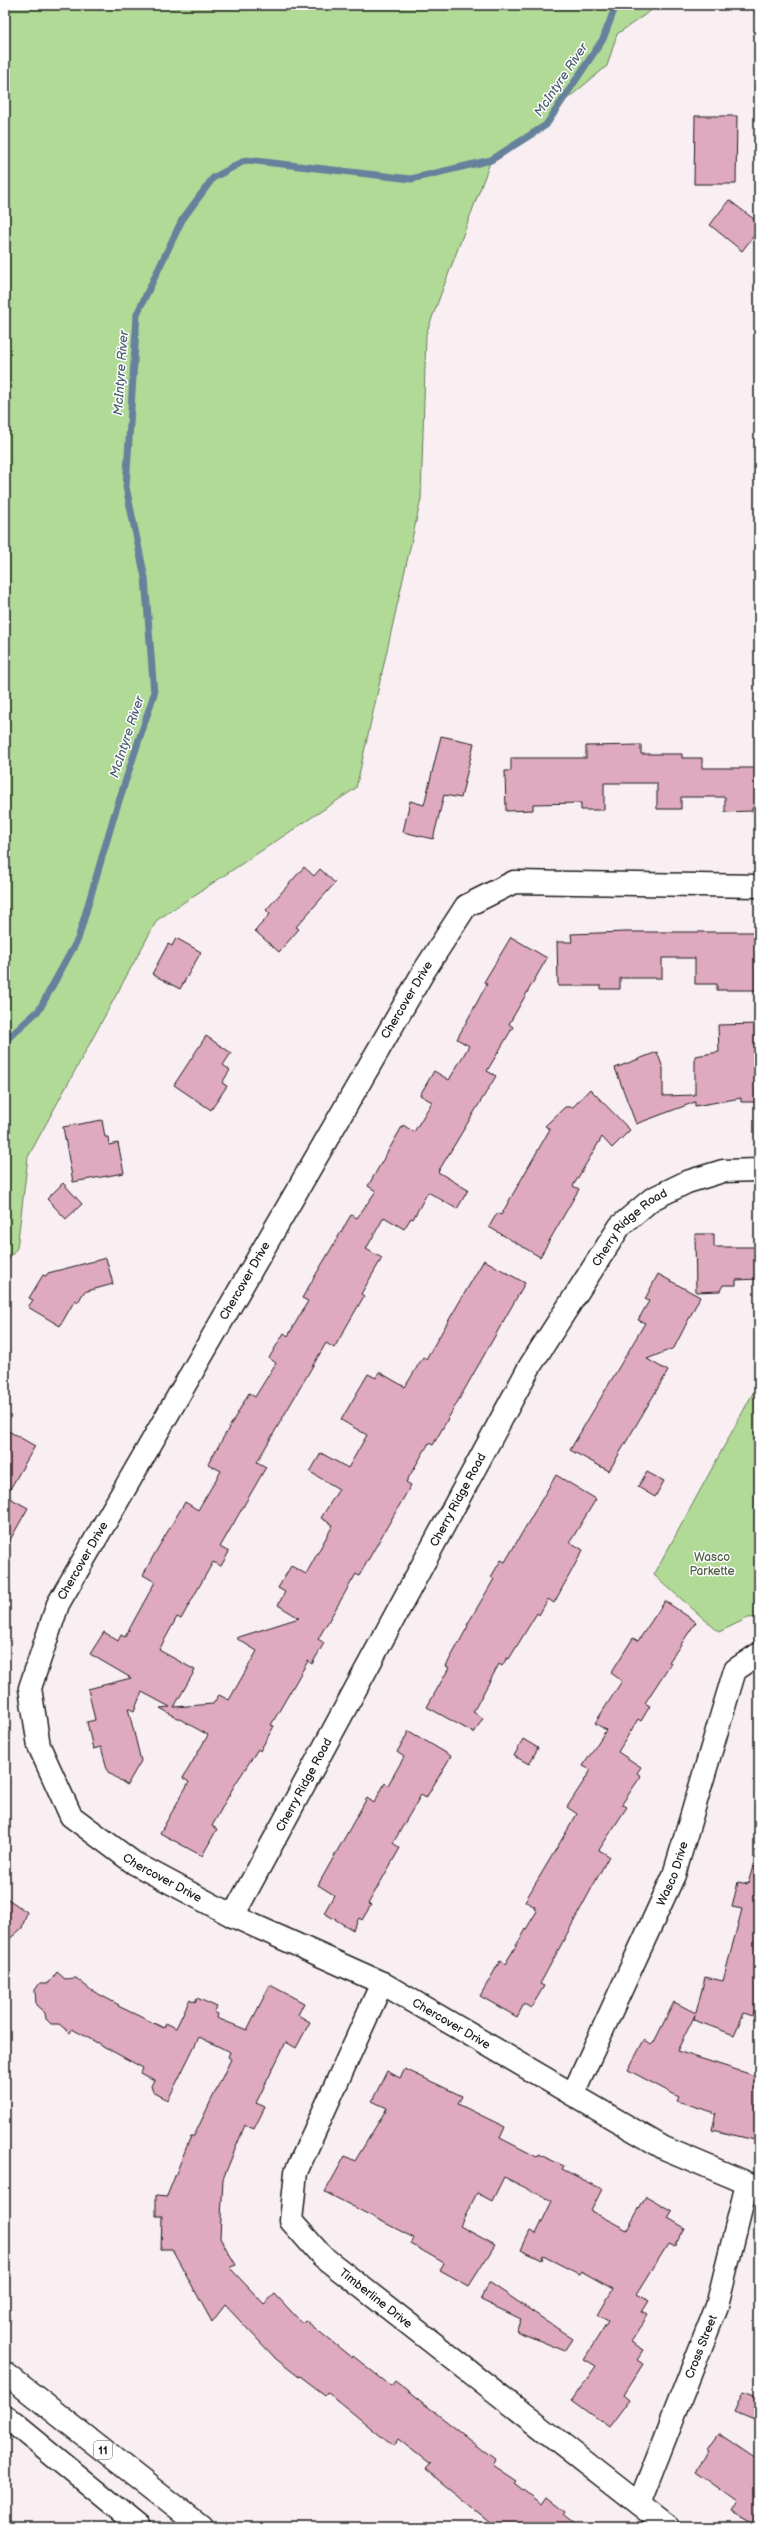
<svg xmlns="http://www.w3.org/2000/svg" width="764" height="2532" viewBox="0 0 764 2532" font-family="'Balsamiq Sans',sans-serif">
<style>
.green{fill:#b1da97;stroke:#667b5a}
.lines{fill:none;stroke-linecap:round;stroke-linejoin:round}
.stream{stroke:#66819c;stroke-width:7}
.building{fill:#dfa9bf;stroke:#1c1c1c}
.minor-casing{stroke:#1c1c1c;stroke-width:25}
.trunk-casing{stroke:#1c1c1c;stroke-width:25}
.minor{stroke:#fff;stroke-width:22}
.trunk{stroke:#fff;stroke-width:22}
.labels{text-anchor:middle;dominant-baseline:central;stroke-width:3;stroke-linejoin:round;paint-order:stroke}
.shield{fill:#fff;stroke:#606060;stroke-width:1}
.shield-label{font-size:11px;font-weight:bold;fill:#1c1c1c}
.street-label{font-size:12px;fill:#1c1c1c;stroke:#fff}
.park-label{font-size:12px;fill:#505e47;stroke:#fff}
.water-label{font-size:13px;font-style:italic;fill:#4d6071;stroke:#fff}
</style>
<rect width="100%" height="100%" fill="#f9eef2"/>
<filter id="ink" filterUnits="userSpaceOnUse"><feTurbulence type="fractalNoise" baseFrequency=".025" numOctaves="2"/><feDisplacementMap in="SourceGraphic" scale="8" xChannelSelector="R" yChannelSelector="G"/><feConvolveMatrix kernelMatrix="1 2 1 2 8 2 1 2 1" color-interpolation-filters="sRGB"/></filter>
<g filter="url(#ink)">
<path class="green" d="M5,5H659L617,34L607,66L561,104L546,125L491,160L426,334L421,499L356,788L157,920L28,1157L17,1248L5,1264Z
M759,1382V1617L748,1618L719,1632L654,1575Z"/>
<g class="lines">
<path class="stream" d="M5,1041L39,1010L78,939L114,816L154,694L145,578L126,487L137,314L182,220L213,178L246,160L411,179L491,160L546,125L603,39L616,5"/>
</g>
<path class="building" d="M695,116H737L736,184H694Z
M729,200L759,223V229L742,251L710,225Z
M441,736L474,743L461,798L444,795L433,839L403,832L410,801L424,805Z
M641,745V754H682V758H702V768H759V808H752V811L725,812V797H681V809H657V783H604V810H581V803L533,804V810L506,811L505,771H511V758H586V746Z
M304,867L314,876L320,869L335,883L296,927L299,929L279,952L255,931L270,914L266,910Z
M625,932H759V990H717V984H695V958H662V978H620V989H601V986H558L557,942H572L571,934Z
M511,937L547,958L509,1024L513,1027L487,1071L496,1076L438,1172L468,1190L457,1209L428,1192L413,1219L411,1218L404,1229L384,1217L366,1249L382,1258L361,1294L364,1296L334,1348L326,1343L257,1462L266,1467L220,1547L229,1552L221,1566L213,1562L181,1619L177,1617L159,1650L195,1670L174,1707L213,1704L219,1695L229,1700L257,1651L236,1638L299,1618L278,1605L285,1592L278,1588L291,1566L306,1574L333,1525L321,1518L339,1489L310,1472L321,1453L348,1468L367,1435L341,1420L368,1374L376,1378L379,1372L405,1387L423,1357L426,1359L484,1260L525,1283L433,1445L429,1443L406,1482L411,1485L359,1576L356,1574L318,1639L324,1643L312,1664L308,1661L271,1725L274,1726L260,1751L258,1749L234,1786L212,1826L217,1829L202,1856L160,1833L189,1782L183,1778L208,1735L160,1708L170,1707L142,1692L134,1711L128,1708L141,1761L127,1785L108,1772L101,1747L93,1749L87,1722L95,1720L88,1689L131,1678L90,1654L104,1632L118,1641L121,1635L125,1637L155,1582L143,1575L155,1553L185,1502L198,1510L221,1471L208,1464L249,1393L255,1397L276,1363L269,1358L284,1333L288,1336L308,1301L302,1298L351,1215L357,1218L376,1191L368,1186L403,1125L414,1132L432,1102L420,1095L434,1071L449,1080L469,1046L457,1039L487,984L484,982Z
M176,938L201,952L180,989L152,974L168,944L172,946Z
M759,1024V1102H741V1098L695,1106V1102L636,1124L615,1068L657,1052L663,1068V1096L695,1095V1056L719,1052L718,1025Z
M206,1036L231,1053L223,1065L230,1070L222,1083L227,1086L211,1110L174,1085Z
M590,1089L630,1130L612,1148L602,1137L573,1186L579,1189L540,1257L489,1227L497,1213L501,1215L550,1129L545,1126L565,1107H573Z
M102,1120L105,1137H108L109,1145L118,1143L124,1173L73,1182L63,1127Z
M63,1183L82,1204L66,1219L47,1199Z
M695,1234H714V1247H759V1279L736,1280V1285H723L720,1291L696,1292Z
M106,1258L113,1284L84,1292L78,1302L75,1300L60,1326L28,1307L33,1300L29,1298L43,1275L46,1276L48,1273Z
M658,1274L700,1297L674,1348L647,1359L668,1371L609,1471L570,1450L645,1323L638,1320L649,1301L645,1299Z
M5,1429L35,1446L6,1496L28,1508L5,1549Z
M647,1472L664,1481L655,1497L638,1487Z
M556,1475L596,1499L570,1542L583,1550L554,1603L548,1599L539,1615L537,1613L509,1659L507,1658L502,1666L499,1664L473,1712L483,1718L474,1733L427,1707L449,1668L446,1666L468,1626L467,1625L494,1579L491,1577L501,1560L505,1562Z
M665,1601L696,1622L669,1662L671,1663L645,1703L650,1706L641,1721L638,1719L618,1752L641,1767L637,1773L641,1776L622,1804L627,1807L599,1850L609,1856L540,1984L544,1986L531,2008L524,2004L517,2017L480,1996L500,1961L505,1964L537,1911L534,1909L535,1907L525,1901L577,1814L567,1807L591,1770L583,1766L606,1730L595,1723L622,1681L611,1673L633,1638L638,1641Z
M409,1731L451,1756L426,1798L421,1795L393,1843L400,1848L368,1904L371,1905L362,1920L359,1918L353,1930L324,1913L334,1895L318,1885L367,1798L374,1803L385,1783L388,1785L404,1757L397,1752Z
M523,1739L538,1748L529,1764L514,1756Z
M753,1866L759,1867V1994L753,2016L744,2013L734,2035L694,2020L695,2015L677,2051L759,2077V2141L712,2130L716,2113L677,2101L679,2097L628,2070L644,2040L651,2045L654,2042L674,2002L696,2013L705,1977L723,1981L742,1909L732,1907L738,1882L748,1884Z
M5,1897L27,1912L22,1928L5,1943Z
M57,1972L65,1979L76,1978L91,1990L119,2005L118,2006L164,2028L166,2023L176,2028L190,1999L195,2002L197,1998L217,2007L214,2012L218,2014L217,2018L247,2030L270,1985L304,2003L298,2015L310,2022L296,2048L286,2042L256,2103L265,2107L254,2129L245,2125L223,2179L220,2238L236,2265L230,2268L264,2304L275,2294L302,2323L305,2320L352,2358L353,2356L391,2386L395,2381L496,2460L493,2465L517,2481L515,2483L542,2504L547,2497L566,2512L564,2515L579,2527H496L425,2469L430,2464L398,2439L393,2446L327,2392L325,2395L300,2376L299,2377L276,2359L225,2305L212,2322L172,2249H161L162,2216H156V2195L167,2196L191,2136H194L231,2059L228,2057L230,2052L199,2037L168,2100L153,2092L151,2086L154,2080L141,2073L143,2068L72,2029L70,2033L59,2024H51L46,2019L45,2013L36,2005L35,1990L40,1983H49Z
M405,2069L462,2096L458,2104L505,2127L500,2138L537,2157L538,2154L564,2166L562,2169L602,2189L591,2211L627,2230L646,2196L672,2211L668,2218L685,2228L674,2247L668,2244L637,2294L649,2301L642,2312L648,2315L631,2342L644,2350L637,2360L643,2364L624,2394L630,2399L609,2427L572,2400L596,2366L584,2359L608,2321L598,2315L613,2289L581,2271L579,2274L543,2256L542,2260L521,2250L530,2231L536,2234L552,2201L504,2177L492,2201L477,2193L460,2226L495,2245L469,2286L440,2270L444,2263L411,2244L414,2238L325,2192L345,2156L355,2161L387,2108L372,2101L387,2071L400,2078Z
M489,2282L573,2339L565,2351L516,2331L521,2319L481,2300Z
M744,2391L759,2397V2421L735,2411Z
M718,2434L759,2462V2527L732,2512L738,2502L695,2471L709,2451L707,2449Z"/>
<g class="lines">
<g class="minor-casing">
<g id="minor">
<path id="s1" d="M759,886L514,882L466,906L424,971L58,1604L30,1688L39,1746L71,1816L134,1863L233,1916L382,1983L664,2148L759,2188"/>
<path id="s2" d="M233,1916L530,1366L620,1226L652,1199L687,1182L723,1171L759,1170"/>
<path id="s3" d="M382,1983L296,2172L291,2221L322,2256L668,2527"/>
<path id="s4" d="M573,2094L674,1875L735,1670L759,1654"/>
<path id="s5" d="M639,2504L717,2306L747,2184"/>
</g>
</g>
<g class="trunk-casing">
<path id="trunk" d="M5,2373L201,2527
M5,2416L140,2527"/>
</g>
<use href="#minor" class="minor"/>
<use href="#trunk" class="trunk"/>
</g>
</g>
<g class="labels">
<rect class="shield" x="94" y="2441" width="18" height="18" rx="3"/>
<g class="shield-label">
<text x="103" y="2450">11</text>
</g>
<g class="street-label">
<text transform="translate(407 1000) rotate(-59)">Chercover Drive</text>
<text stroke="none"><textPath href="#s2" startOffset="797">Cherry Ridge Road</textPath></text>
<text transform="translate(245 1281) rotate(-60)">Chercover Drive</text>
<text stroke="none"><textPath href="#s2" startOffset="473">Cherry Ridge Road</textPath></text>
<text transform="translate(83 1561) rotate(-60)">Chercover Drive</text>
<text stroke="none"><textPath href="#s2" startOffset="149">Cherry Ridge Road</textPath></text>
<text stroke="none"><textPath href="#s4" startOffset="242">Wasco Drive</textPath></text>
<text stroke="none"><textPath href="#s1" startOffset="1442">Chercover Drive</textPath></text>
<text stroke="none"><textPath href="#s1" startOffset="1766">Chercover Drive</textPath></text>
<text stroke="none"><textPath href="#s3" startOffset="372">Timberline Drive</textPath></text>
<text stroke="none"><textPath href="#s5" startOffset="169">Cross Street</textPath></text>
</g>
<g class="park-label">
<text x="712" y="1557">Wasco<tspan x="712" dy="14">Parkette</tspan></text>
</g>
<g class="water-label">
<text transform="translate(561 80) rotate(-56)">McIntyre River</text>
<text transform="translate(121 373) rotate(-86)">McIntyre River</text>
<text transform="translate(127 737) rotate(-72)">McIntyre River</text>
</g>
</g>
<rect width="764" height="2532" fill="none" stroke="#fff" stroke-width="20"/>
<rect x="10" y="10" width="744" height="2512" fill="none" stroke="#1c1c1c" stroke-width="1.5" filter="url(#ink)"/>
</svg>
